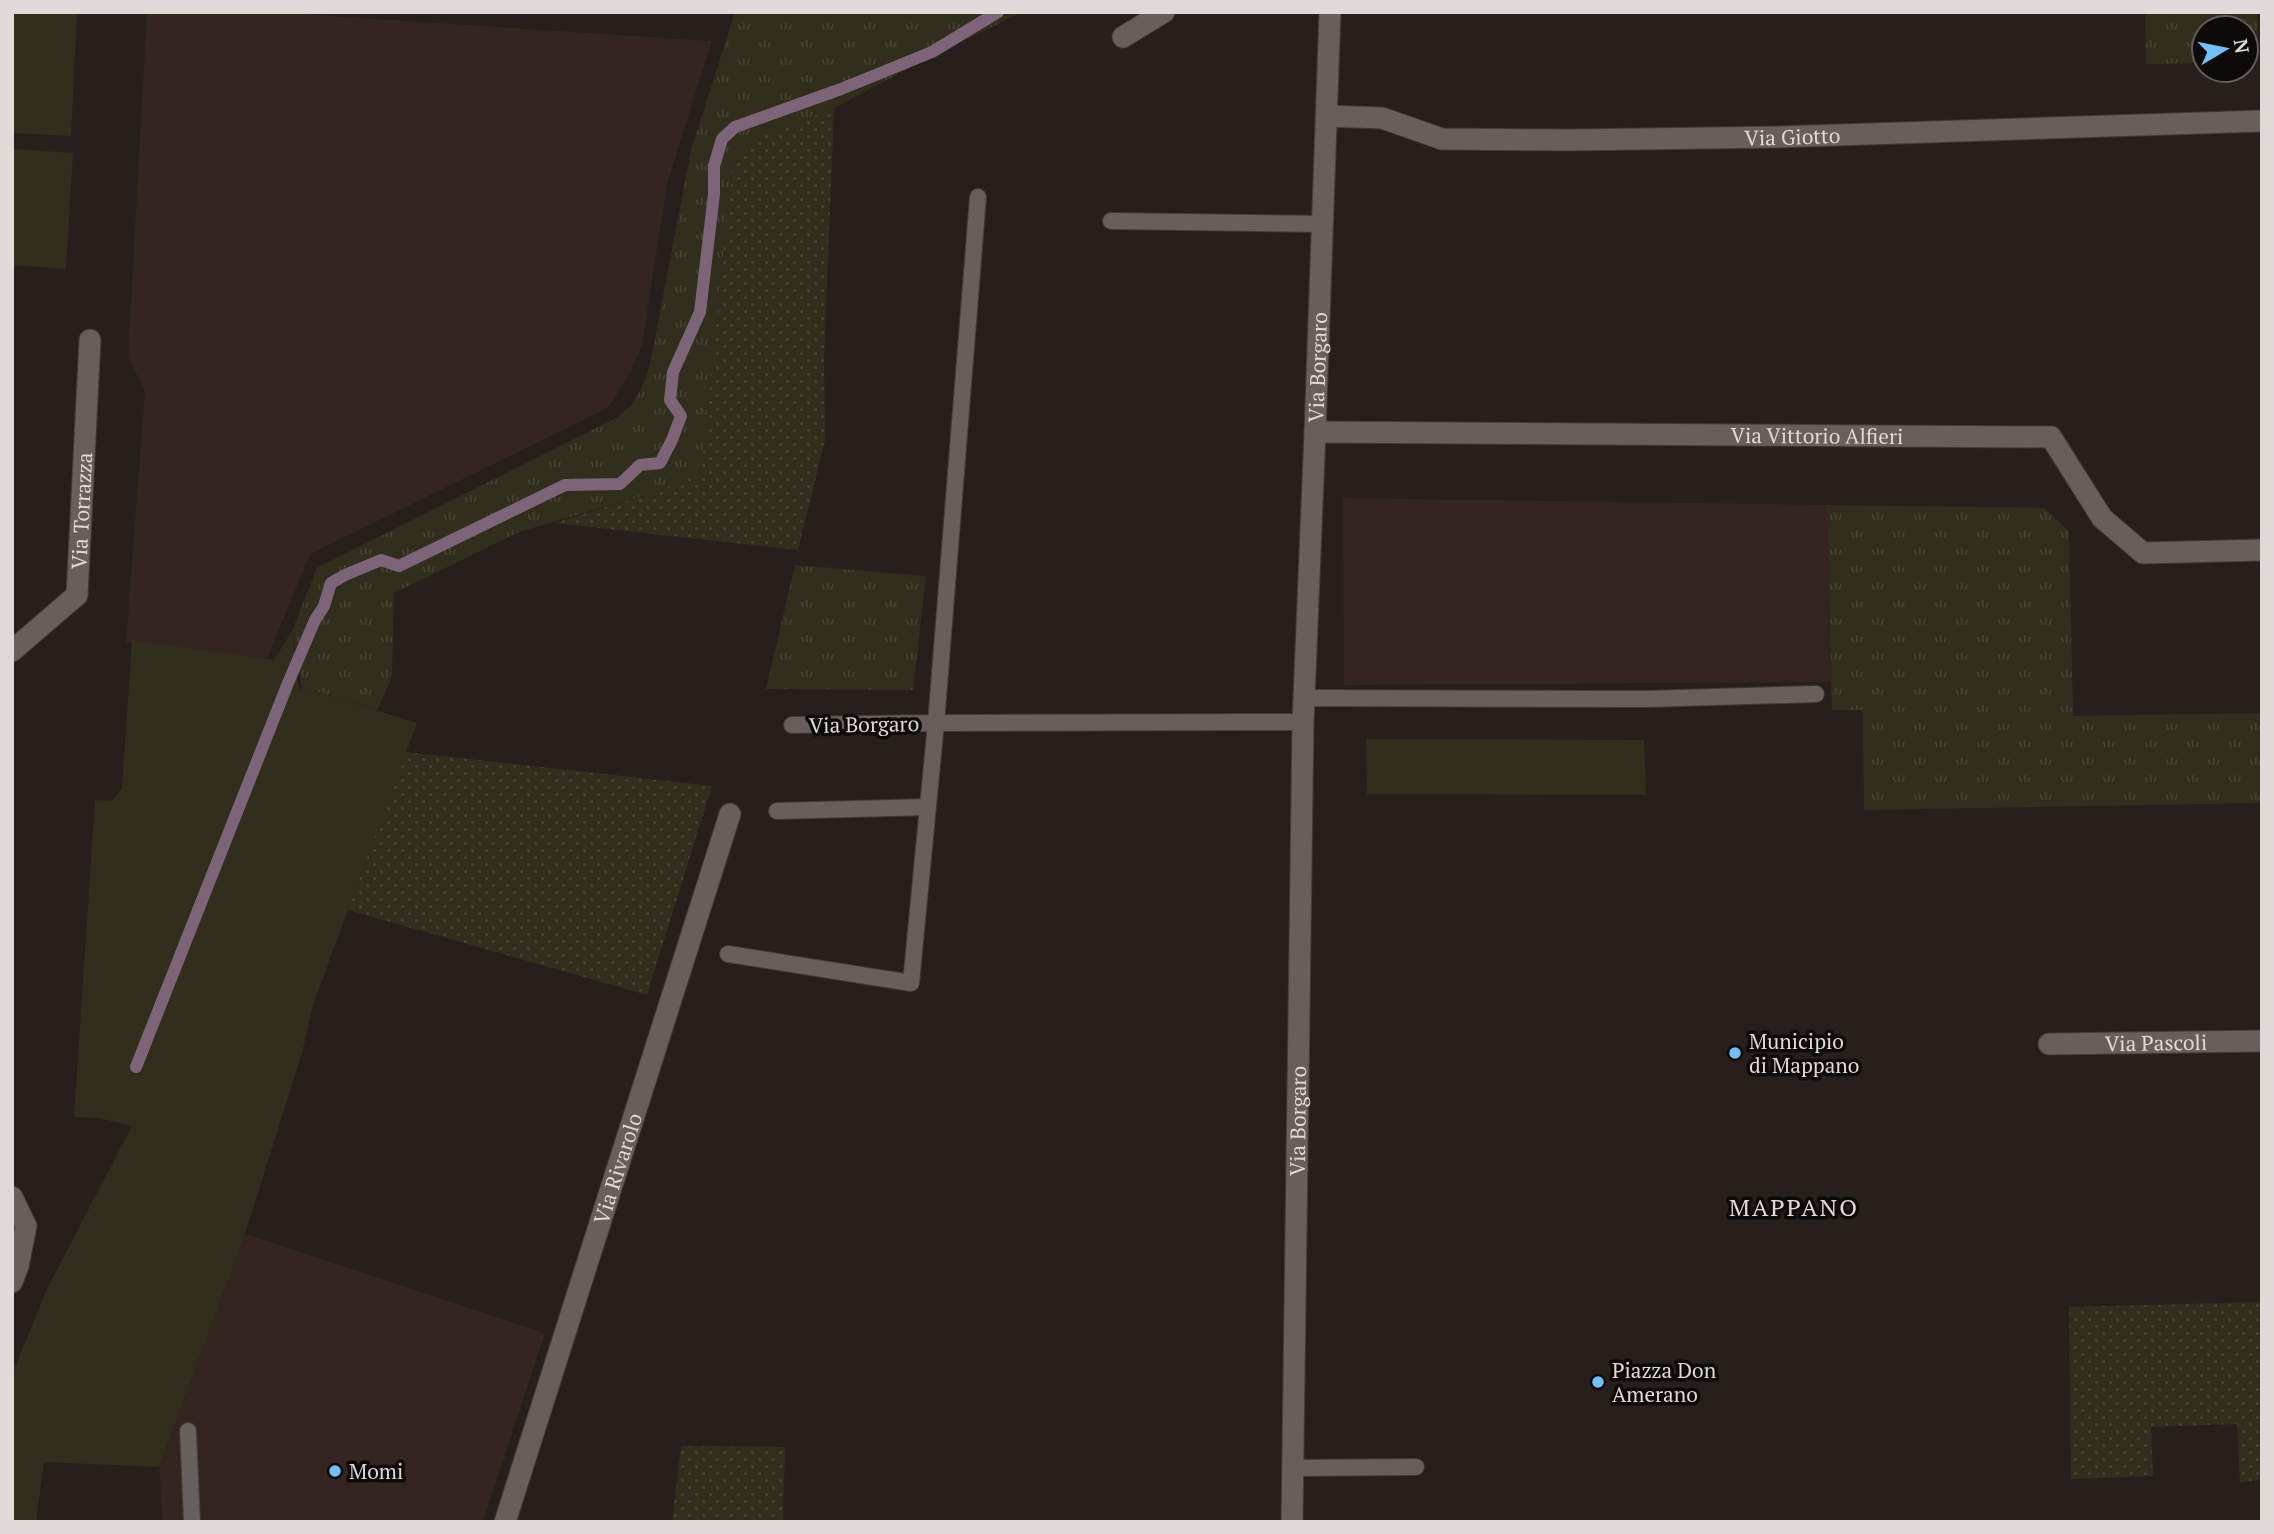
<svg xmlns="http://www.w3.org/2000/svg" width="2274" height="1534" viewBox="0 0 2274 1534" font-family="'PT Serif',serif">
<style>
.built{fill:#342521}
.grass{fill:url(#grass-tufts)}
.park{fill:#322e1d}
.garden{fill:url(#garden-dots)}
.lines{fill:none;stroke-linecap:round;stroke-linejoin:round}
.stream{stroke:#7e6478;stroke-width:12}
.lane-casing{stroke:#423b39;stroke-width:18}
.street-casing{stroke:#423b39;stroke-width:23}
.secondary-casing{stroke:#423b39;stroke-width:23}
.lane{stroke:#685e5b;stroke-width:16}
.street{stroke:#685e5b;stroke-width:21}
.secondary{stroke:#685e5b;stroke-width:21}
.poi-dot{fill:#74c0f6;stroke:#0d0a09;stroke-width:2.5}
.labels{text-anchor:middle;dominant-baseline:central;stroke-width:7;stroke-linejoin:round;paint-order:stroke}
.street-label{font-size:21px;fill:#dfd9d7;stroke:#0d0a09}
.poi-label{font-size:21px;fill:#dfd9d7;stroke:#0d0a09;text-anchor:start}
.quarter-label{font-size:24px;letter-spacing:2px;fill:#e5d9d6;stroke:#0d0a09}
</style>
<defs>
<pattern id="grass-tufts" width="24" height="20" patternUnits="userSpaceOnUse" patternTransform="scale(1.75)"><rect width="24" height="20" fill="#322e1d"/><path d="M3 7l-1-3M5 7V3M7 7l1-3M15 17l-1-3M17 17v-4M19 17l1-3" fill="none" stroke="#464232"/></pattern>
<pattern id="garden-dots" width="8" height="8" patternUnits="userSpaceOnUse" patternTransform="scale(1.75)"><rect width="8" height="8" fill="#322e1d"/><path d="M2 2h.1M6 6h.1" fill="none" stroke="#464232" stroke-width="1.8" stroke-linecap="round"/></pattern>
</defs>
<rect width="100%" height="100%" fill="#271f1c"/>
<path class="built" d="M147,12H268L712,41L667,184L642,345L629,375L608,408L310,554L267,659L126,642L145,391L128,357Z
M1343,498L1827,505L1831,682L1344,685Z
M245,1234L545,1333L483,1522H163L159,1467Z"/>
<path class="grass" d="M735,12H1022L923,61L834,108L751,141L733,159L701,473L655,492L519,532L394,593L392,670L389,684L377,710L302,687L292,631L317,568L618,417C638,401 642,389 650,365L691,150Z
M2145,12H2257L2258,61H2246V28H2204V63L2146,64Z
M1827,505L2044,508L2069,532L2073,716L2262,713V803L1864,810L1863,710H1832Z
M795,565L926,576L913,690L766,689Z"/>
<path class="park" d="M12,12H77L71,136L12,133Z
M12,149L73,153L66,269L12,265Z
M292,631L299,690L302,687L417,723L314,1002L302,1053L245,1234L159,1467L44,1462L36,1522H12V1374L48,1287L132,1126L99,1118L74,1117L95,800L112,801L122,788L132,640L274,660Z
M1366,739L1644,740L1646,795L1367,794Z"/>
<path class="garden" d="M834,108L824,359L825,440L798,550L554,523L655,492L701,473L733,159L751,141Z
M406,752L712,786L647,995L348,910Z
M2262,1302V1479L2240,1483L2237,1424L2151,1427L2153,1476L2071,1479L2069,1307Z
M681,1446L785,1447L783,1522H672Z"/>
<g class="lines">
<path class="stream" d="M136,1067L288,683L315,620L324,606L331,583L345,575L381,560L399,566L565,485L620,484L640,465L660,463L672,440L681,416L670,400L673,372L700,312L714,194V166L722,139L735,127L841,89L932,52L998,12"/>
<g class="lane-casing">
<path id="lane" d="M978,197L936,723L1303,722
M1111,221L1323,224
M1305,698L1647,699L1816,694
M777,811L928,807
M728,954L911,983L936,723L792,725
M188,1431L192,1522
M1292,1468L1416,1467"/>
</g>
<g class="street-casing">
<g id="street">
<path d="M1123,37L1164,12"/>
<path id="s1" d="M1327,116L1382,118L1442,139L1572,140L1778,137L2262,121"/>
<path id="s2" d="M1315,432L2051,437L2102,518L2143,553L2262,550"/>
<path id="s3" d="M12,651L77,595L90,340"/>
<path id="s4" d="M2049,1044L2262,1041"/>
<path d="M12,1197L26,1226L18,1266L12,1282"/>
<path id="s5" d="M505,1522L730,814"/>
</g>
</g>
<g class="secondary-casing">
<g id="secondary">
<path id="s6" d="M1292,1522L1303,722L1315,432L1330,12"/>
</g>
</g>
<use href="#lane" class="lane"/>
<use href="#street" class="street"/>
<use href="#secondary" class="secondary"/>
</g>
<g class="poi-dot">
<circle cx="1735" cy="1053" r="7"/>
<circle cx="1598" cy="1382" r="7"/>
<circle cx="335" cy="1471" r="7"/>
</g>
<g class="labels">
<g class="street-label">
<text stroke="none"><textPath href="#s1" startOffset="469">Via Giotto</textPath></text>
<text stroke="none"><textPath href="#s6" startOffset="1155">Via Borgaro</textPath></text>
<text stroke="none"><textPath href="#s2" startOffset="502">Via Vittorio Alfieri</textPath></text>
<text stroke="none"><textPath href="#s3" startOffset="170">Via Torrazza</textPath></text>
<text transform="translate(864 724) rotate(-1)">Via Borgaro</text>
<text stroke="none"><textPath href="#s4" startOffset="107">Via Pascoli</textPath></text>
<text stroke="none"><textPath href="#s6" startOffset="401">Via Borgaro</textPath></text>
<text stroke="none"><textPath href="#s5" startOffset="371">Via Rivarolo</textPath></text>
</g>
<g class="poi-label">
<text x="1749" y="1041">Municipio<tspan x="1749" dy="24">di Mappano</tspan></text>
<text x="1612" y="1370">Piazza Don<tspan x="1612" dy="24">Amerano</tspan></text>
<text x="349" y="1471">Momi</text>
</g>
<g class="quarter-label">
<text x="1794" y="1207">MAPPANO</text>
</g>
</g>
<rect width="2274" height="1534" fill="none" stroke="#dfd9d7" stroke-width="28"/>
<g transform="translate(2225 49) rotate(80)"><circle r="33" fill="#0d0a09" stroke="#615d5b" stroke-width="2"/>
<path d="M0-5L12 26L0 18L-12 26Z" fill="#74c0f6"/>
<text y="-10" font-size="19" font-weight="bold" text-anchor="middle" fill="#dfd9d7">N</text>
</g>
</svg>
